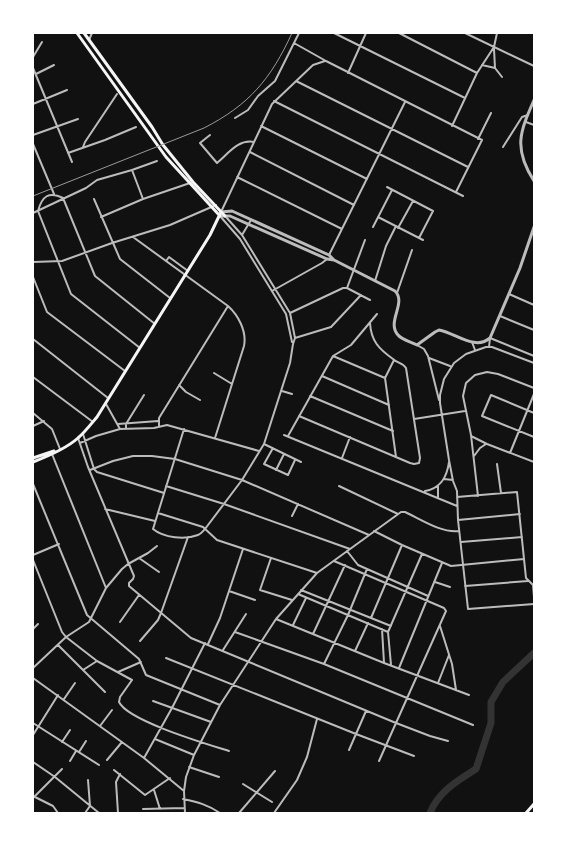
<svg xmlns="http://www.w3.org/2000/svg" width="567" height="846" viewBox="0 0 567 846" font-family="Mulish,sans-serif">
<style>
.lines{fill:none;stroke-linecap:round;stroke-linejoin:round}
.river{stroke:#333;stroke-width:7}
.minor{stroke:#bcbcbc;stroke-width:2}
.tertiary{stroke:#bcbcbc;stroke-width:3}
.secondary{stroke:#f5f5f5;stroke-width:3}
.rail{stroke:#9a9a9a;stroke-width:1}
</style>
<rect width="100%" height="100%" fill="#111"/>
<g class="lines">
<path class="river" d="M430,813C438,792 457,781 476,769L491,723V702L503,682L534,653"/>
<path class="minor" d="M334,33L465,98
M399,33L477,73
M465,33L534,66
M89,40L92,33
M294,43L326,61L482,140L456,192
M494,49L495,68L502,77
M33,57L42,42
M482,65L495,68
M33,68L72,162
M348,73L366,33
M36,74L54,65
M296,81L468,167
M274,101L463,196
M33,104L67,90
M235,118L248,110L258,96L275,81L299,33
M526,122L534,125
M261,126L367,179
M452,126L477,73L494,47L497,33
M33,135L78,119
M210,135L200,143L217,163C228,154 238,139 254,142
M478,139L491,113
M33,144L54,194
M83,147L85,142L117,94
M503,147L522,117L528,115
M250,152L354,205
M68,153L105,140L136,127
M132,170L143,199
M237,177L342,229
M387,187L433,211L419,238
M94,199L120,259L170,298
M221,212L272,104L313,65L325,61
M33,213L86,188L97,180L132,170L157,161
M220,216L240,239L286,314L292,342
M101,217L143,199L190,183
M378,217L423,240
M373,227L392,190
M398,228L413,201
M242,235L251,220
M133,237L228,306C238,315 247,331 244,346L215,438
M329,255L405,102
M166,261L169,257L188,271
M33,262L62,261L112,243L170,225L216,205
M33,277L47,312L125,371
M375,281L386,246L396,226
M347,288L365,240
M347,288L370,300
M272,291L322,263L327,259
M397,293L412,250
M509,294L534,305
M290,313L343,288H347
M500,316L534,330
M295,338L331,327L361,295
M33,339L108,398
M472,342L475,350
M417,345L424,349L428,356L439,400
M489,347L490,338L534,356
M140,348L71,294L38,211C42,196 49,191 63,198L95,276L155,324
M333,356L385,378
M429,358L450,366
M394,360L385,378L396,457
M534,363L492,347H486L466,354L454,363L444,379L440,395V403L449,460L453,481L457,491L458,520L468,609L534,604
M214,373L232,384
M322,376L389,405
M33,377L93,422
M179,385L186,392L200,400
M282,391L292,394
M310,396L393,431
M106,404L120,429
M33,413L52,429L60,449
M534,413L491,395L482,416L534,437
M299,416L410,463L414,464L419,463L420,458L406,368C403,363 397,363 393,359C379,349 371,341 370,323
M414,419L465,411
M118,424L158,421
M33,426L44,421
M159,426V418L228,306
M126,429V424L144,395
M184,429L153,529C164,538 185,540 198,535C201,534 203,531 205,529L242,480L264,444L290,363L293,344L295,338L290,313L242,235L226,217
M83,434L94,469L97,472L164,493
M284,435L457,506
M288,436L333,356L351,345L377,314
M471,436L487,444L534,462
M78,438L88,467L134,576L133,579L129,583V586L191,638L396,723L430,736L448,741
M80,443L96,436L120,429L154,428L167,425L259,451
M264,444L301,462
M273,448L264,464L288,475L295,460
M510,453L534,394
M52,454L106,588
M474,456L480,448L486,444
M342,458L350,437
M497,464L501,493
M90,470L113,461L133,456H152L175,459L242,480L369,535
M276,470L284,454
M444,479L453,480
M33,484L87,615L139,659L146,675L220,705
M166,486L224,504L350,549
M339,486L398,514
M425,491C441,488 447,477 449,462
M478,496L471,435L463,396L466,383L475,375L487,372L498,374L534,388
M457,497L517,492L526,578L533,585L534,597
M438,498V486
M105,509L155,521
M158,513L203,527L217,540L317,573
M292,516L298,504
M458,520L520,514
M374,531L402,545L451,566L524,559
M461,542L522,537
M347,551L358,565L428,596
M33,555L59,544
M139,558L159,572
M271,558L260,590L292,600
M33,560L62,632L66,637L97,661L132,680L120,697L119,702C128,721 207,744 229,751
M334,561L444,608L446,611L379,761
M435,582L450,587
M465,586L528,581
M301,590L391,626
M229,591L255,600
M298,594L388,632
M371,618L402,545
M276,619L384,663L469,695
M120,622L139,595
M293,625L306,598
M440,626L452,664L456,690
M33,629L38,624
M382,629L384,663
M235,632L324,664L473,725
M313,634L345,565
M140,641L158,620L161,613L188,537
M208,644L220,618L243,549
M58,645L105,692
M223,650L246,614
M355,651L368,623
M166,658L356,734L414,756
M324,664L348,615L367,569
M391,665L388,632L422,554
M33,668L66,637L89,622L106,588L122,569L128,564L148,553L157,546
M399,668L442,563
M83,670L97,661
M118,672L141,662
M33,678L144,758L184,791
M438,683L449,655
M64,699L75,683
M153,701L211,722
M33,723L99,765
M100,726L112,710
M33,735L58,695
M155,739L194,755
M62,742L70,730
M349,750L366,711
M79,752L86,741
M144,758L172,708L205,643
M107,760L122,742
M70,761L76,751
M33,762L55,777L99,813
M189,767L219,777
M114,770L145,795L170,778
M243,784L272,802
M154,790L160,809
M33,796L53,806L58,813
M33,798L62,769
M183,799C198,802 208,805 220,813
M143,809L184,808
M85,813L90,806L88,780
M118,813L116,782L120,774
M185,813L184,791L186,777L194,755L220,705L276,619L317,573L401,512H405C422,520 441,533 459,531
M239,813L275,771
M274,813L297,780L307,757L317,719"/>
<path class="tertiary" d="M534,100C520,132 513,148 534,181
M221,212L232,211L329,255L334,260
M220,216H230L327,259L334,260L395,291C407,303 386,322 398,335C402,340 411,342 417,345L435,332L439,330C456,333 475,351 490,338L520,268L534,227"/>
<path class="secondary" d="M77,33L166,157L220,216
M84,33L152,127L163,145L193,182L225,216
M33,458L54,451
M33,462C46,457 68,447 78,438C85,432 91,424 97,417L210,235L221,212
M526,813L534,804"/>
<path class="rail" d="M33,196L204,128C249,105 271,79 292,33"/>
</g>
<rect width="567" height="846" fill="none" stroke="#ffffff" stroke-width="68"/>
</svg>
